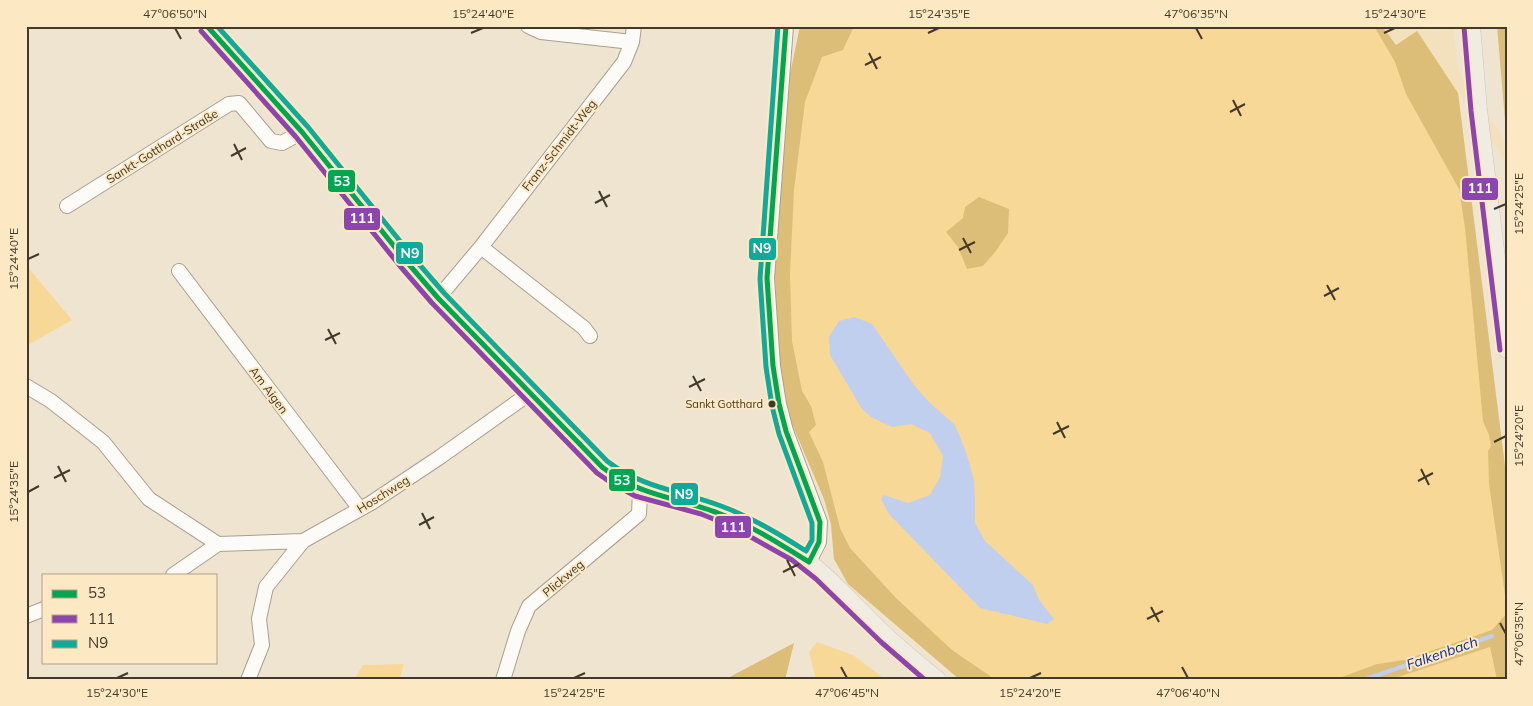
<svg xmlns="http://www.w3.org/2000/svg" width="1533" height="706" viewBox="0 0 1533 706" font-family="Mulish,sans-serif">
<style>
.built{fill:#f3e1be}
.green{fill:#f7d896}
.forest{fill:#ddbe79}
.water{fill:#c0cfee}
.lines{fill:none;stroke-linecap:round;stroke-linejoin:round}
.stream{stroke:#c0cfee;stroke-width:4}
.minor-casing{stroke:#a8a090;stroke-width:16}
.major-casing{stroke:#ccc6bb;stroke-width:19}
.minor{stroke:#fdfbf8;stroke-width:14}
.major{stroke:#f1ece2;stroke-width:18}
.bus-1-casing{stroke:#fce8c2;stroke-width:9}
.bus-2-casing{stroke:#fce8c2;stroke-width:9}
.bus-3-casing{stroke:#fce8c2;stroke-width:9}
.bus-1{stroke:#00a651;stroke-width:5}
.bus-2{stroke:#8e44ad;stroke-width:5}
.bus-3{stroke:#10aa9b;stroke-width:5}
.ticks{fill:none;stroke:#413929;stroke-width:2}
.bus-dot{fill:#413929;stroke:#fce8c2;stroke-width:2}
.labels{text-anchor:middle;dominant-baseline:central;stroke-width:4;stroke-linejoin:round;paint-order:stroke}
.bus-label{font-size:11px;fill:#413929;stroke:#fce8c2;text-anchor:end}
.street-label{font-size:12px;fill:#413929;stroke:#fce8c2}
.water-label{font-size:14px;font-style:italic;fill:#0c2e8e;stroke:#fce8c2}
.line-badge{stroke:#fce8c2;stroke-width:2}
.badge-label{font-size:14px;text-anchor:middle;font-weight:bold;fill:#fff}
.neatline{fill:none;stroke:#413929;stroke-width:2}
.ticks-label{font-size:12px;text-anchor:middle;fill:#413929}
</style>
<rect width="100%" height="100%" fill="#efe4cf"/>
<path class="built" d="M1382,26H1433L1438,33L1439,26H1453L1458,70L1507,144V163L1417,32L1396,45Z"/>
<path class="green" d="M800,26H1382L1396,45L1417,31L1458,93L1502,443L1507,482V637L1490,647L1497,680H960L848,584L834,559L831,524L824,499L792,424L775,274Z
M26,265L72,320L26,346Z
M817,642L853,655L886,680H848L844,676L839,680H816L809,652Z
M404,664L399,680H354L363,665Z"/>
<path class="forest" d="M800,26H854L843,50L822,57L805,102L794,190L790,275L792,341L802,391L811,406L816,425L809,432L823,462L840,528L850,548L896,598L952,650L996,680L959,679L848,584L834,559L831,524L824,499L792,424L785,398L777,360L775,274L778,204L787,89Z
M1374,26H1382L1396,45L1417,31L1458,93L1507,482V609L1489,484L1488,451L1491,446L1489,435L1483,421L1465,228L1459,189L1406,94L1395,62Z
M1497,26H1507V144Z
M979,197L1009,209L1008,233L996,251L983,266L967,269L958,247L946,232L963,218L965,207Z
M1507,613V680H1497L1490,647L1389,680H1334L1377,664L1404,660L1492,630Z
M794,643L785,680H724Z"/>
<path class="water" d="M855,317L872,324L914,385L929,402L955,425L966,452L974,480L975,499V523L985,541L1033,585L1039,600L1054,619L1047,624L980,608L889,514L881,499L884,495L908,503L930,495L940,477L943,456L930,433L911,424L892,427L871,417L862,409L830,355L829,337L839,321Z"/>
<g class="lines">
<path class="stream" d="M1363,680L1492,636"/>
<g class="minor-casing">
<path id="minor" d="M528,26L541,32L632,42
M786,26L767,278L773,366L779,404L786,431L820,522L819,542L809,562
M67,206L229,104L239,103L271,141L282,143L302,132
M481,247L584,328L590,336
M179,271L360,509
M438,298L481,247L624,62L632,42L634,26
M26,386L51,401L103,442L149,499L218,544L303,541L371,503L440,457L530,393
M173,575L218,544
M26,616L44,609
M248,680L262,645L259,619L266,587L303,541
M503,680L518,631L529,606L639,514L640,491"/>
</g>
<g class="major-casing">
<path id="major" d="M207,26L302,132L406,261L438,298L602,467C634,494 664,496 703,507C731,516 757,530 782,545C820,566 848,600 879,630C897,647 917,664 937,680
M1471,26L1478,110L1507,349"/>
</g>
<use href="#minor" class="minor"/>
<use href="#major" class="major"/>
<g class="bus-1-casing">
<path id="bus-1" d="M207,26L302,132L406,261L438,298L602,467C639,496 676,497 718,513C751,525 780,544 809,562
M786,26L767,278L773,366L779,404L786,431L820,522L819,542L809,562"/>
</g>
<g class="bus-2-casing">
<path id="bus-2" d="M1464,27L1471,111L1500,350
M201,31L296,137L400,266L432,303L597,473L610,482L635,496L701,514L731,526L792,560L816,579L881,642L925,680"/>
</g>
<g class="bus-3-casing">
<path id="bus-3" d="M217,26L308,127L412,256L444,293L607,461C642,488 681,491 721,506C751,517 779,534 806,551L812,540V523L779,434L772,406L766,367L760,279L778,26"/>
</g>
<use href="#bus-1" class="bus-1"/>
<use href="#bus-2" class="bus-2"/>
<use href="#bus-3" class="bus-3"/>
</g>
<path class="ticks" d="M175,28L181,39M1196,28L1202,39M471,33L483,28M928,33L939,28M1384,33L1395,28M869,53L877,69M865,65L881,57M1233,100L1241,116M1230,112L1245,104M234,144L242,160M231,156L246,148M599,191L607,207M595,203L610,195M1494,209L1506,204M963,238L971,253M959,250L975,242M28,259L39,254M1327,285L1335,300M1324,296L1339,288M328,329L336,344M325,340L340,333M693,376L701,391M689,387L705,379M1057,422L1065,438M1053,434L1069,426M1494,442L1506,436M58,466L66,482M1421,469L1429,485M54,478L70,470M1418,481L1433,473M28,492L39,486M422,513L430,529M419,525L434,517M787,560L795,576M783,572L799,564M1151,607L1159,622M1147,619L1163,611M1500,623L1506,634M841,667L847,678M1182,667L1188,678M117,678L128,673M574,678L585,673M1030,678L1041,673"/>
<circle class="bus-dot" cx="772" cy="404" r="4.5"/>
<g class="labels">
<g class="bus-label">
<text x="763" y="404">Sankt Gotthard</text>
</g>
<g class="street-label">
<text transform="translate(559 145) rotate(-52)">Franz-Schmidt-Weg</text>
<text transform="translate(162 146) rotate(-32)">Sankt-Gotthard-Straße</text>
<text transform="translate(269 390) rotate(53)">Am Aigen</text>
<text transform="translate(383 494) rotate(-32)">Hoschweg</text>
<text transform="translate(563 578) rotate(-40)">Plickweg</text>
</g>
<g class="water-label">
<text transform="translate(1442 653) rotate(-19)">Falkenbach</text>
</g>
</g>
<g class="line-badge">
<rect x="327" y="169" width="29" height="24" rx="5" fill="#00a651"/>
<rect x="1461" y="177" width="38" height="24" rx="5" fill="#8e44ad"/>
<rect x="343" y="207" width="38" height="24" rx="5" fill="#8e44ad"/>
<rect x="748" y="237" width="29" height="24" rx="5" fill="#10aa9b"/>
<rect x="395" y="241" width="29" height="24" rx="5" fill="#10aa9b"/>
<rect x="608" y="468" width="28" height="24" rx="5" fill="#00a651"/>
<rect x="670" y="482" width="29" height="24" rx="5" fill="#10aa9b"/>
<rect x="714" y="515" width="38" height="24" rx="5" fill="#8e44ad"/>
</g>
<g class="badge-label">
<text x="342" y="186">53</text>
<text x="1480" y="193">111</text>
<text x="362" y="223">111</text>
<text x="762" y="253">N9</text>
<text x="410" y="258">N9</text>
<text x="622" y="485">53</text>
<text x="684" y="499">N9</text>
<text x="733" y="532">111</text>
</g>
<rect width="1533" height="706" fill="none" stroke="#fce8c2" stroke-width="55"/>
<rect x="42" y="574" width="175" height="90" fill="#fce8c2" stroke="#b1a285"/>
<rect x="52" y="590" width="25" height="8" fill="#00a651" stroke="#b1a285"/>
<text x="88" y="598" font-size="15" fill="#413929">53</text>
<rect x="52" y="615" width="25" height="8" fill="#8e44ad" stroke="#b1a285"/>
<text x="88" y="624" font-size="15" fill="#413929">111</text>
<rect x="52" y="640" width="25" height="8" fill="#10aa9b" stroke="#b1a285"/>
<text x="88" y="648" font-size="15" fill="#413929">N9</text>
<rect x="28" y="28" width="1478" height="650" class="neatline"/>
<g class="ticks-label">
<text x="175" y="18">47°06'50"N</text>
<text x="483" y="18">15°24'40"E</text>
<text x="939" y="18">15°24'35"E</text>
<text x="1196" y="18">47°06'35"N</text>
<text x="1395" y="18">15°24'30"E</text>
<text transform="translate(1519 204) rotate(-90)" y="4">15°24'25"E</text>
<text transform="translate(14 259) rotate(-90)" y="4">15°24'40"E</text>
<text transform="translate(1519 436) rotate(-90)" y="4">15°24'20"E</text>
<text transform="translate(14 492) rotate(-90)" y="4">15°24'35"E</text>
<text transform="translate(1519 634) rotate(-90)" y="4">47°06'35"N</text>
<text x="117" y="697">15°24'30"E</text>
<text x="574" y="697">15°24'25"E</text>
<text x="847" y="697">47°06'45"N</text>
<text x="1030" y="697">15°24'20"E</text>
<text x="1188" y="697">47°06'40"N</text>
</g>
</svg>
